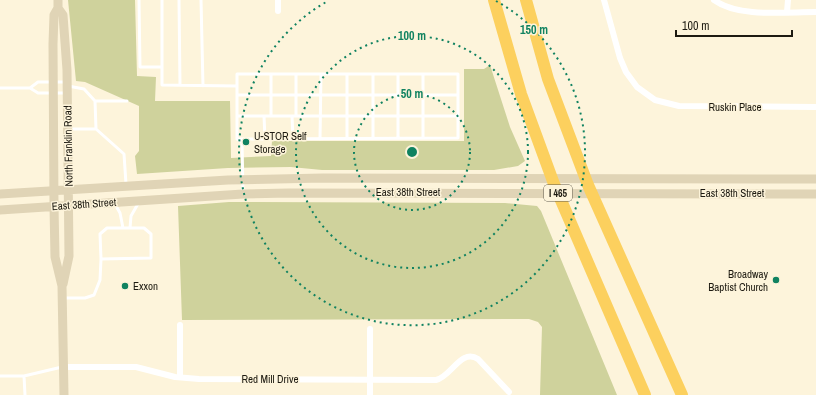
<svg xmlns="http://www.w3.org/2000/svg" width="816" height="395" viewBox="0 0 816 395" font-family="'Archivo Narrow',sans-serif">
<style>
.green{fill:#cfd29c}
.lines{fill:none;stroke-linecap:round;stroke-linejoin:round}
.service{stroke:#fff;stroke-width:3}
.minor{stroke:#fff;stroke-width:6}
.secondary{stroke:#e0d4b6;stroke-width:9}
.motorway{stroke:#fcd05e;stroke-width:12}
.ring{fill:none;stroke:#108260;stroke-width:2;stroke-dasharray:2 4}
.poi-dot{fill:#108260;stroke:#fdf4db;stroke-width:1.5}
.labels{text-anchor:middle;dominant-baseline:central;stroke-width:3;stroke-linejoin:round;paint-order:stroke}
.shield{fill:#fdf4db;stroke:#605b4e;stroke-width:1}
.shield-label{font-size:10px;font-weight:bold;fill:#1d1a11}
.street-label{font-size:11px;fill:#1d1a11;stroke:#fdf4db}
.poi-label{font-size:11px;fill:#1d1a11;stroke:#fdf4db;text-anchor:start}
.centre{fill:#108260;stroke:#fdf4db;stroke-width:2}
.ring-label{font-size:12px;text-anchor:middle;font-weight:bold;fill:#108260;stroke:#fdf4db;stroke-width:3;stroke-linejoin:round;paint-order:stroke}
</style>
<rect width="100%" height="100%" fill="#fdf4db"/>
<path class="green" d="M68,0H135L137,76L156,77L155,101H230L231,158L271,156L272,141H464V69H484L490,65L510,127L525,161L518,166L494,170H322L291,167L228,168L137,174L135,156L139,151V106L85,82L76,81Z
M229,202L505,203L537,206L541,211L617,395H540L542,327L538,322L529,319L182,320L178,206Z"/>
<g class="lines">
<path class="service" d="M139,0L140,67H162
M162,0V85L237,86
M179,0L180,85
M201,0L203,86
M271,74V116
M296,74V116
M423,74V138
M68,86L84,89L95,101
M0,88H30L38,93H67
M30,88L38,82H66
M237,95H458
M237,116H458
M264,116L265,139
M292,116L293,139
M70,129H96L124,154L126,184
M96,129L95,101H127
M347,138V74
M373,138V74
M398,138V74
M237,139V74H458V138L246,139
M320,139L321,74
M242,142L237,139H246L242,142L243,193
M115,204L120,213L123,228
M107,228H144L151,234V258L101,259L100,234Z
M130,228L131,216L139,202
M63,298H85L94,295L100,280L101,259
M0,376H24L62,367
M24,376L25,395"/>
<path class="minor" d="M278,0V11
M604,0L620,58L626,72L637,87L655,100L679,106L816,107
M714,0C739,18 785,12 816,12
M787,12L788,0
M180,325V377
M370,329V395
M64,367H136L175,377L199,379L436,380C451,377 461,348 478,359L509,392"/>
<path class="secondary" d="M58,0V8L54,15L53,44L54,206L55,257L62,286L64,395
M58,8L63,15L67,70L69,256L63,284
M0,194L228,180L323,178L816,179
M0,210L243,194L289,193L816,194"/>
<path class="motorway" d="M494,0L521,94L554,184L645,395
M526,0L548,79L588,185L682,395"/>
</g>
<g class="ring">
<circle cx="412" cy="152" r="58"/>
<circle cx="412" cy="152" r="116"/>
<path d="M496 1A173 173 0 1 1 328 1"/>
</g>
<g class="poi-dot">
<circle cx="246" cy="142" r="4"/>
<circle cx="776" cy="280" r="4"/>
<circle cx="125" cy="286" r="4"/>
</g>
<g class="labels">
<rect class="shield" x="544" y="185" width="28" height="16" rx="3"/>
<g class="shield-label">
<text x="558" y="193">I 465</text>
</g>
<g class="street-label">
<text x="735" y="107">Ruskin Place</text>
<text transform="translate(68 146) rotate(-91)">North Franklin Road</text>
<text x="408" y="192">East 38th Street</text>
<text x="732" y="193">East 38th Street</text>
<text transform="translate(84 204) rotate(-4)">East 38th Street</text>
<text x="270" y="379">Red Mill Drive</text>
</g>
<g class="poi-label">
<text x="254" y="136">U-STOR Self<tspan x="254" dy="13">Storage</tspan></text>
<text x="768" y="274" text-anchor="end">Broadway<tspan x="768" dy="13">Baptist Church</tspan></text>
<text x="133" y="286">Exxon</text>
</g>
</g>
<circle cx="412" cy="152" r="6" class="centre"/>
<g class="ring-label">
<text x="534" y="34">150 m</text>
<text x="412" y="40">100 m</text>
<text x="412" y="98">50 m</text>
</g>
<path d="M676 30v6h116v-6" fill="none" stroke="#1d1a11" stroke-width="2"/>
<text x="682" y="30" font-size="12" fill="#1d1a11" stroke="#fdf4db" stroke-width="3" paint-order="stroke">100 m</text>
</svg>
